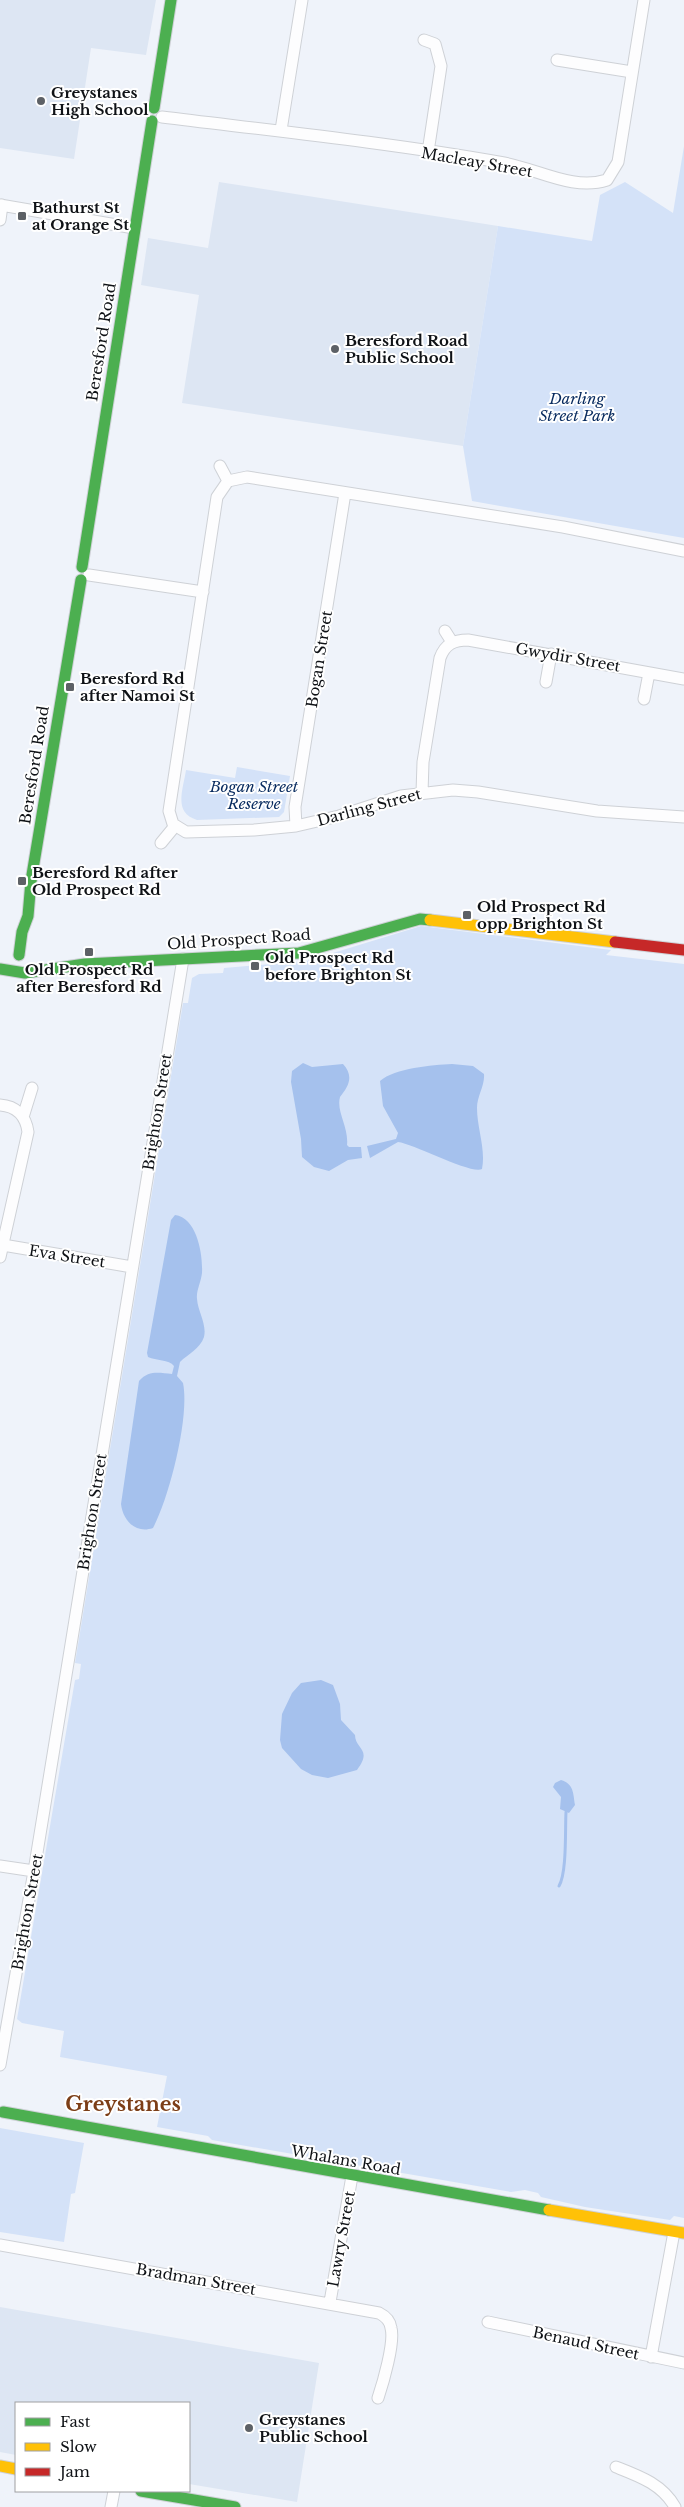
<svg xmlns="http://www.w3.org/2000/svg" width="684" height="2507" viewBox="0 0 684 2507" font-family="'Libre Baskerville',serif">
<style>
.built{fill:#dde6f3}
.green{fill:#d4e2f8}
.water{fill:#a5c1ed}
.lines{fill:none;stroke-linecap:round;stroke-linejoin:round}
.stream{stroke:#a5c1ed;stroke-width:3}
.street-casing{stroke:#ced1d6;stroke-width:13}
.fast-casing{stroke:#ced1d6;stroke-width:13}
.slow-casing{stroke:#ced1d6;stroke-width:13}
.jam-casing{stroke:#ced1d6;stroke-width:13}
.street{stroke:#fdfdfe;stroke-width:11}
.fast{stroke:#4caf50;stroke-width:11}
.slow{stroke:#ffc107;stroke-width:11}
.jam{stroke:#c62828;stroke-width:11}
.poi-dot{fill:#5d6166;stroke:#fff;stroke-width:2}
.labels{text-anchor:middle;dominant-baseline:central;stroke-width:4;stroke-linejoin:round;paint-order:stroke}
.poi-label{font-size:15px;font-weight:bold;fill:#0f1216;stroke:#fff;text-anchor:start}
.street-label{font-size:15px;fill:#0f1216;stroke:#fff}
.park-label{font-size:15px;font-style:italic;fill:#072a5e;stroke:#fff}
.district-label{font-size:20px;font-weight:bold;fill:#7c3e17;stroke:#fff}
</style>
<rect width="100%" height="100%" fill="#eff3fa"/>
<path class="built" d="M0,0H156L146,55L91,48L74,159L0,148Z
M219,182L498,226L463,446L182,403L199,295L141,285L148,238L208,248Z
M0,2307L319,2363L297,2502L189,2484V2403H16V2455L0,2452Z"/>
<path class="green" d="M684,146V538L472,501L463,446L498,226L592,241L600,195L625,182L673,213Z
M237,767L290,776L284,812L279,817L197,820C173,813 183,790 186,770L235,778Z
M421,926L611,950L606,955L684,964V2218L674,2216L670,2220L585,2207L541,2197L538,2193L525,2190L511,2192L212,2140L208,2136L157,2127L167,2076L60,2057L64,2031L22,2023L17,2019L75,1680L79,1679L81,1664L75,1663L183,1003H188L192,978L199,974L223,973L224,968L307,961Z
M0,2128L84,2143L75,2193L71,2194L64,2242L0,2232Z"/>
<path class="water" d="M303,1063L312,1067L343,1064C354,1076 349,1086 340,1097C336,1112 349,1127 347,1145L349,1147H361L362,1158L348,1160L329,1171L314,1167L302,1157L301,1139L291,1082L292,1071Z
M452,1064L473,1066L484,1074C485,1086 477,1096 477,1108C477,1128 486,1149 482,1169C472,1175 414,1144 398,1142L370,1158L367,1146L396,1139L398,1133L383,1106L380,1081C395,1068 432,1065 452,1064Z
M175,1215C197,1218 203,1254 202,1273C201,1282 196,1291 197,1299C198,1312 207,1324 204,1337C200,1349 188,1354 180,1362L177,1376L183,1383C190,1417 169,1498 153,1528C136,1534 123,1521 121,1504L139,1381C149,1370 159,1373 172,1374L174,1366C169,1359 156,1361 148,1357L147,1353L171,1220Z
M321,1680L333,1685L340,1704L341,1720L355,1735C355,1749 373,1749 357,1770L328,1778L312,1775L301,1769L282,1748L280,1740L282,1714L292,1693L301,1683Z
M561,1780C574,1784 573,1793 575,1805L569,1813L560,1809L561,1797L553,1787L555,1783Z"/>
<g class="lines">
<path class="stream" d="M559,1886C567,1872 565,1831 566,1812"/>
<g class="street-casing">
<path id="street" d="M424,40L435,44L441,66L428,152
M557,60L632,72
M162,117C276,131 391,143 504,163C538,169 573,191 607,180L618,162L644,0
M281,130L302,0
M0,205L134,228
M0,220L2,205
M220,466L228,481
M684,551L563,527L247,477L228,481L217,497L169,811L173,824L186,832L254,830L296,826L339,816L401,796L453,790L478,792L597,811L684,817
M89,575L203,592
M445,631L452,642
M546,682L551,654
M644,699L649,673
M422,793L423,762L440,658C445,644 454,640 468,640L684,679
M296,826L295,807L345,493
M161,843L175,826
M0,1105C16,1106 26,1116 28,1132L0,1257
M23,1117L32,1088
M3,1245L132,1267
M0,1866L34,1871
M0,2065L34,1871L183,959
M0,2245L379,2313C385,2316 390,2320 391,2328C395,2342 383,2383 378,2398
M330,2302L352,2176
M488,2322L684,2363
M651,2357L674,2232
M616,2467C639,2476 662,2484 675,2507
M111,2507L114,2491"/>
</g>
<g class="fast-casing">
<path id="fast" d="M154,108L171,0
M82,567L152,121
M19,955L22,932L28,916L31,881L81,580
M0,969L25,973L85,964L299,953L420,919L430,920
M3,2112L549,2210
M141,2491L235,2507"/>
</g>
<g class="slow-casing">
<path id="slow" d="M430,920L615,942
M549,2210L684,2233
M0,2466L16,2469"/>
</g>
<g class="jam-casing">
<path id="jam" d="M615,942L684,950"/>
</g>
<use href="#street" class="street"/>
<use href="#fast" class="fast"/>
<use href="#slow" class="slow"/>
<use href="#jam" class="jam"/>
</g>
<g class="poi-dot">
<circle cx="41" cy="101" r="5"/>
<rect x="17" y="211" width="10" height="10" rx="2.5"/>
<circle cx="335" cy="349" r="5"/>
<rect x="65" y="682" width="10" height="10" rx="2.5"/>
<rect x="17" y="876" width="10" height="10" rx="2.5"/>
<rect x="462" y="910" width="10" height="10" rx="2.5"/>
<rect x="84" y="947" width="10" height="10" rx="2.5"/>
<rect x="250" y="961" width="10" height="10" rx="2.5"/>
<circle cx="249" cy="2428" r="5"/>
</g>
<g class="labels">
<g class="poi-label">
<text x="51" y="92">Greystanes<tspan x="51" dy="17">High School</tspan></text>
<text x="32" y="207">Bathurst St<tspan x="32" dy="17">at Orange St</tspan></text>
<text x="345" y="340">Beresford Road<tspan x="345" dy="17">Public School</tspan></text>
<text x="80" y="678">Beresford Rd<tspan x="80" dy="17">after Namoi St</tspan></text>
<text x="32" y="872">Beresford Rd after<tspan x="32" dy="17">Old Prospect Rd</tspan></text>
<text x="477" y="906">Old Prospect Rd<tspan x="477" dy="17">opp Brighton St</tspan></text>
<text x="265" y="957">Old Prospect Rd<tspan x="265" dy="17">before Brighton St</tspan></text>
<text x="89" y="969" text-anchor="middle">Old Prospect Rd<tspan x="89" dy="17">after Beresford Rd</tspan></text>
<text x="259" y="2419">Greystanes<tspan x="259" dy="17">Public School</tspan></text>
</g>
<g class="street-label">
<text transform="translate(477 162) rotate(10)">Macleay Street</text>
<text transform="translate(101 342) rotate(-81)">Beresford Road</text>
<text transform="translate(568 657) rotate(10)">Gwydir Street</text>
<text transform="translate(319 659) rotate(-81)">Bogan Street</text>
<text transform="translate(34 765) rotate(-81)">Beresford Road</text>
<text transform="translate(369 807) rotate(-15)">Darling Street</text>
<text transform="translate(239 939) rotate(-4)">Old Prospect Road</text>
<text transform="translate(157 1112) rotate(-81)">Brighton Street</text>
<text transform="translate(67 1256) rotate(9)">Eva Street</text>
<text transform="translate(92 1512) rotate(-81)">Brighton Street</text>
<text transform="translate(27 1912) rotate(-80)">Brighton Street</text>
<text transform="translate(346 2160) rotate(10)">Whalans Road</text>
<text transform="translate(341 2239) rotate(-80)">Lawry Street</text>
<text transform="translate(196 2279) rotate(10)">Bradman Street</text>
<text transform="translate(586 2343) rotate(12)">Benaud Street</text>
</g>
<g class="park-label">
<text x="577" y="398">Darling<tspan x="577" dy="17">Street Park</tspan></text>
<text x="254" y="786">Bogan Street<tspan x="254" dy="17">Reserve</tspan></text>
</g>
<g class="district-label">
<text x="123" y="2104">Greystanes</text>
</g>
</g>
<rect x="15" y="2402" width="175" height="90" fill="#ffffff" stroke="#9fa0a2"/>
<rect x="25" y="2418" width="25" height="8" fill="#4caf50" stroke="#9fa0a2"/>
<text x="60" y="2427" font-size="15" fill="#0f1216">Fast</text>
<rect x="25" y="2443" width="25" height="8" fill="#ffc107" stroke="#9fa0a2"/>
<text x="60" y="2452" font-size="15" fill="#0f1216">Slow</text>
<rect x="25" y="2468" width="25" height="8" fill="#c62828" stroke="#9fa0a2"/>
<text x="60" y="2477" font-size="15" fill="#0f1216">Jam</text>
</svg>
